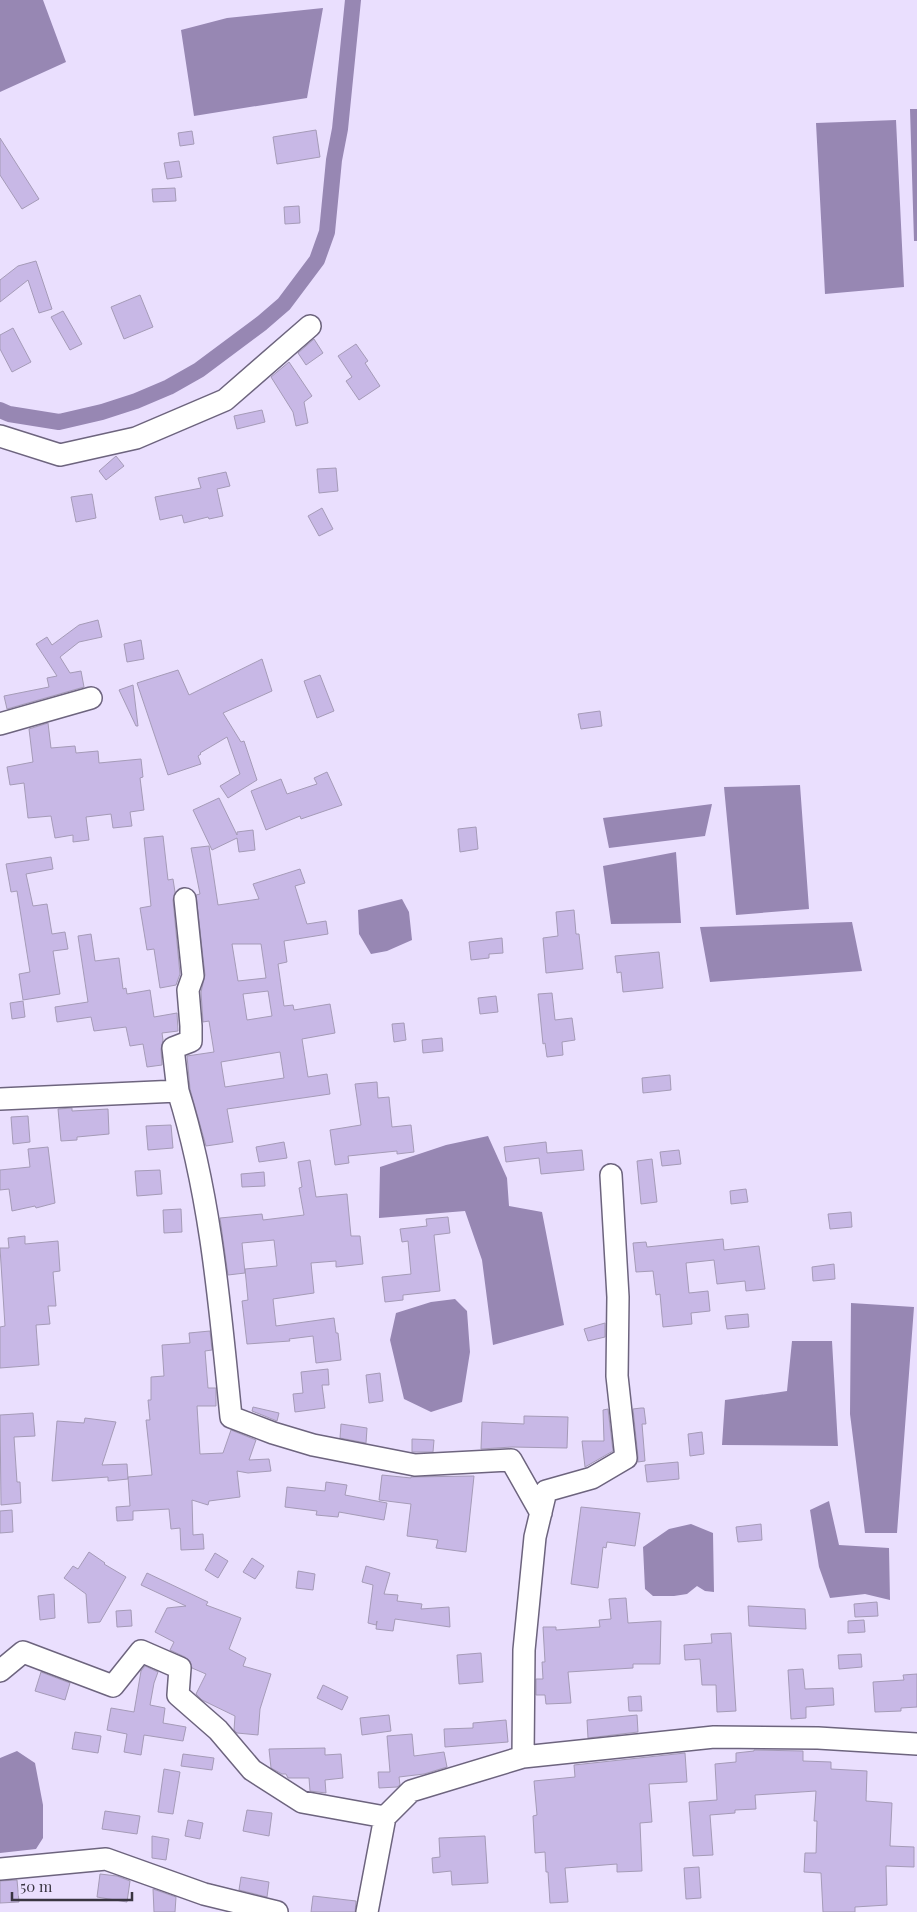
<svg xmlns="http://www.w3.org/2000/svg" width="917" height="1912" viewBox="0 0 917 1912" font-family="'Playfair Display',serif">
<style>
.water{fill:#9787b3}
.lines{fill:none;stroke-linecap:round;stroke-linejoin:round}
.canal{stroke:#9787b3;stroke-width:16}
.building{fill:#c8b8e6;stroke:#a59bb7;fill-rule:evenodd}
.minor-casing{stroke:#6d647e;stroke-width:24}
.minor{stroke:#fff;stroke-width:21}
</style>
<rect width="100%" height="100%" fill="#eadffe"/>
<path class="water" d="M0,0H43L66,62L0,92Z
M323,8L307,98L194,116L181,30L227,18Z
M910,109H917V241H914Z
M896,120L904,287L825,294L816,123Z
M800,785L809,909L736,915L724,787Z
M712,804L705,836L609,848L603,818Z
M676,852L681,923L611,924L603,866Z
M402,899L409,912L412,940L387,951L371,954L359,934L358,910Z
M852,922L862,971L710,982L700,927Z
M488,1136L507,1178L509,1206L542,1212L564,1325L493,1345L482,1260L465,1211L379,1218L380,1167L446,1145Z
M455,1299L467,1311L470,1352L462,1402L431,1412L404,1399L390,1340L396,1313L431,1302Z
M851,1303L914,1307L897,1533H865L850,1414Z
M792,1341H832L838,1446L722,1445L725,1400L787,1391Z
M829,1501L839,1545L889,1548L890,1600L865,1594L830,1598L819,1567L810,1510Z
M691,1524L713,1533L714,1592L705,1591L697,1586L687,1594L674,1596H653L645,1589L643,1547L669,1529Z
M17,1751L35,1763L43,1805V1838L36,1849L0,1853V1758Z"/>
<g class="lines">
<path class="canal" d="M0,410L9,414L59,422L102,412L136,401L169,387L199,370L262,323L284,304L317,260L327,232L334,160L340,129L353,0"/>
</g>
<path class="building" d="M316,130L320,157L277,164L273,137Z
M192,131L194,144L180,146L178,133Z
M0,138L39,199L22,209L0,175Z
M179,161L182,177L167,179L164,163Z
M175,188L176,201L153,202L152,189Z
M299,206L300,223L285,224L284,207Z
M36,261L52,309L39,313L28,280L0,302V280L18,266Z
M140,295L153,327L124,339L111,307Z
M63,311L82,344L70,350L51,317Z
M13,328L31,362L12,372L0,349V335Z
M314,339L323,353L306,365L298,353Z
M356,344L368,361L365,363L380,386L359,400L346,381L352,377L338,356Z
M289,362L312,396L304,402L308,423L296,426L293,412L271,377Z
M262,410L265,422L237,429L234,416Z
M116,456L124,466L106,480L99,471Z
M336,468L338,491L319,493L317,469Z
M226,472L230,486L217,489L223,516L209,519L208,517L184,523L182,515L160,520L155,497L201,488L198,478Z
M92,494L96,518L76,522L71,497Z
M322,508L333,529L319,536L308,516Z
M98,620L102,637L79,642L60,657L70,673L81,671L84,687L7,709L4,696L49,687L47,678L57,676L36,644L47,637L52,645L79,625Z
M141,640L144,659L127,662L124,644Z
M262,659L272,691L223,713L241,742L244,741L257,780L228,798L220,786L240,774L227,737L200,753L201,754L198,756L201,764L168,775L137,683L178,670L189,695Z
M320,675L334,711L317,718L304,681Z
M133,685L138,726H136L119,690Z
M600,711L602,726L581,729L578,714Z
M48,723L51,748L75,746L76,753L98,751L99,763L141,759L143,777L140,778L144,810L130,812L132,826L113,828L111,814L86,817L89,840L73,842V835L55,838L51,816L28,818L24,783L10,785L7,767L33,762L29,729Z
M327,772L342,805L301,819L300,816L266,830L251,791L281,779L287,794L317,784L314,778Z
M219,798L237,835V832L253,830L255,850L239,852L237,838L212,850L193,810Z
M476,827L478,849L460,852L458,829Z
M163,836L168,880L173,879L175,892L173,900L180,974L176,985L160,988L154,949L147,950L140,908L151,906L144,838Z
M209,846L218,905L259,899L253,884L300,869L305,883L295,886L307,924L326,921L328,934L284,941L287,962L278,964L284,1006L293,1005L294,1010L330,1004L335,1033L302,1039L308,1077L327,1074L330,1094L227,1109L233,1142L206,1146L190,1089L187,1056L214,1052L209,1021L203,1022L201,992L205,975L196,895L200,894L191,848ZM232,944H261L266,978L238,981ZM268,991L272,1016L247,1020L243,994ZM280,1052L284,1078L225,1087L221,1062Z
M51,857L53,869L26,874L33,906L47,904L52,934L65,932L68,949L53,951L60,994L23,1000L19,974L30,972L17,891L11,892L6,864Z
M574,910L576,934H579L583,969L546,973L543,938L558,936L556,912Z
M91,934L95,961L119,958L123,989L126,988L127,994L150,990L154,1017L177,1013L178,1031L162,1033L163,1040L161,1049L162,1065L147,1067L143,1044L130,1046L126,1027L94,1031L91,1017L57,1022L55,1007L88,1002L78,936Z
M502,938L503,953L489,954V958L471,960L469,942Z
M659,952L663,988L623,992L621,972L617,973L615,956Z
M552,993L555,1020L572,1018L575,1040L562,1042L563,1055L547,1057L545,1043L543,1044L538,994Z
M496,996L498,1012L480,1014L478,998Z
M23,1001L25,1017L12,1019L10,1003Z
M404,1023L406,1040L394,1042L392,1024Z
M442,1038L443,1051L423,1053L422,1040Z
M670,1075L671,1090L643,1093L642,1078Z
M377,1082L378,1098L389,1097L392,1127L411,1125L414,1152L397,1154V1151L348,1156L349,1163L335,1165L330,1130L361,1125L355,1084Z
M72,1108V1111L108,1109L109,1134L77,1137V1140L61,1141L58,1109Z
M28,1116L30,1142L13,1144L11,1117Z
M171,1125L173,1148L148,1150L146,1126Z
M284,1142L287,1158L259,1162L256,1147Z
M546,1142L547,1153L582,1150L584,1170L541,1174L539,1158L506,1162L504,1147Z
M48,1147L55,1203L36,1208L35,1206L12,1211L9,1189L0,1190V1170L30,1167L28,1149Z
M679,1150L681,1164L662,1166L660,1152Z
M652,1159L657,1202L641,1204L637,1161Z
M310,1160L316,1197L347,1194L351,1236H360L363,1264L336,1267V1261L311,1263L314,1293L273,1299L276,1326L334,1318L336,1333H338L341,1360L316,1363L313,1336L289,1339L290,1341L247,1344L242,1301L248,1300L245,1269L277,1266L274,1240L242,1243L245,1273L228,1275L220,1218L262,1214L263,1220L304,1215L299,1188L302,1187L298,1162Z
M160,1170L162,1194L137,1196L135,1171Z
M264,1172L265,1186L242,1187L241,1174Z
M746,1189L748,1202L731,1204L730,1191Z
M181,1209L182,1232L164,1233L163,1210Z
M851,1212L852,1227L830,1229L828,1214Z
M448,1217L450,1233L434,1235L440,1291L403,1295V1300L385,1302L382,1277L411,1274L408,1241L402,1242L400,1229L427,1226L426,1219Z
M25,1236V1244L58,1241L60,1271L53,1272L56,1306H48L50,1324L36,1325L39,1365L0,1368V1327L5,1326L0,1248H9L8,1238Z
M723,1239L724,1250L759,1246L765,1289L746,1291L745,1281L717,1284L714,1260L686,1263L689,1293L708,1291L710,1311L691,1313L692,1324L663,1327L660,1294L656,1295L653,1271L636,1272L633,1243L646,1242L647,1247Z
M834,1264L835,1279L813,1281L812,1267Z
M748,1314L749,1327L727,1329L725,1316Z
M605,1323V1337L588,1341L584,1329Z
M210,1331L212,1350L205,1351L208,1388H216V1406H197L200,1454L223,1453L231,1430L256,1440L249,1460L269,1459L271,1471L248,1473L237,1471L240,1497L209,1501L208,1505L192,1500L193,1535L203,1534L204,1549L181,1550L180,1528L171,1529L169,1509L133,1511V1520L117,1521L116,1507L130,1506L128,1477L152,1475L146,1420H150L148,1400H151V1377L164,1376L162,1345L190,1343L189,1333Z
M328,1369L329,1385H322L325,1408L295,1412L293,1394L303,1393L301,1372Z
M380,1373L383,1401L369,1403L366,1375Z
M253,1407L279,1413L277,1421L252,1411Z
M641,1408H644L646,1424H642L645,1461L638,1462V1457L633,1409Z
M608,1409L613,1451L585,1467L582,1441H604L603,1410Z
M33,1413L35,1436L14,1437L17,1482H20L21,1503L1,1505L0,1415Z
M524,1416L568,1417L567,1448L512,1447L481,1449L482,1422L524,1424Z
M85,1418L116,1422L102,1465L127,1464L128,1479L108,1481V1477L52,1481L57,1421L84,1423Z
M341,1424L367,1428L366,1443L340,1438Z
M702,1432L704,1454L690,1456L688,1434Z
M412,1439L434,1440L433,1452H412Z
M678,1462L679,1479L647,1482L645,1465Z
M382,1475L411,1478V1477L474,1476L466,1552L436,1548L438,1540L407,1536L411,1504L379,1500Z
M326,1482L347,1485L345,1495L387,1503L384,1520L339,1512L338,1517L316,1515L317,1511L285,1507L287,1487L325,1491Z
M581,1507L640,1513L635,1546L607,1542L606,1548L603,1547L598,1588L571,1584Z
M12,1510L13,1532L0,1533V1511Z
M761,1524L762,1540L738,1542L736,1527Z
M89,1552L105,1563L104,1564L126,1577L100,1622L88,1623L86,1594L64,1578L73,1566L78,1569Z
M215,1553L228,1561L218,1578L205,1570Z
M252,1558L264,1566L255,1579L243,1572Z
M366,1566L390,1573L384,1594L398,1595L397,1601L422,1604L421,1609L449,1607L450,1627L395,1619L393,1631L376,1629L377,1621L376,1625L368,1623L373,1585L362,1582Z
M298,1571L315,1574L313,1590L296,1588Z
M147,1573L208,1602L206,1605L241,1618L229,1649L246,1658L243,1666L271,1674L260,1709L258,1735L237,1733L234,1730L235,1716L202,1700L196,1694L206,1674L192,1668L190,1661L185,1657L170,1650L174,1642L155,1632L167,1608L186,1606L141,1585Z
M54,1594L55,1618L40,1620L38,1596Z
M626,1598L628,1623L661,1621L660,1664H633V1668L568,1672L571,1703L546,1704L545,1695H536V1679H543L542,1662H545L543,1627H556V1630L600,1627L599,1620L611,1619L609,1599Z
M877,1602L878,1616L855,1617L854,1604Z
M748,1606L805,1609L806,1629L749,1626Z
M131,1610L132,1626L117,1627L116,1611Z
M864,1620L865,1632L848,1633V1621Z
M731,1633L736,1711L717,1712L716,1685H702L700,1659L685,1660L684,1645L712,1643L711,1634Z
M481,1653L483,1682L459,1684L457,1655Z
M861,1654L862,1667L839,1669L838,1655Z
M145,1666L158,1672L154,1683L150,1705L165,1708L163,1723L186,1727L183,1741L144,1735L141,1755L124,1752L127,1734L107,1730L111,1708L134,1712L141,1671Z
M803,1669L805,1689L833,1688L834,1705L806,1707V1718L791,1719L788,1670Z
M41,1672L70,1683L65,1700L35,1691Z
M917,1674V1707L901,1708V1711L875,1712L873,1682L904,1680L903,1675Z
M323,1685L348,1697L342,1710L317,1698Z
M641,1696L642,1711H629L628,1697Z
M389,1715L391,1731L362,1735L360,1718Z
M637,1715L638,1732L588,1738L587,1720Z
M506,1720L508,1742L445,1747L444,1729L473,1728V1723Z
M75,1732L101,1736L98,1753L72,1749Z
M412,1734L414,1756L444,1752L447,1767L424,1774L399,1777L400,1785L397,1787L379,1788L378,1772H390L387,1736Z
M325,1748V1755L341,1754L343,1778L325,1780L326,1793L310,1791L309,1778H288L286,1774H282L271,1768L269,1749Z
M754,1750L803,1751V1761L831,1762V1769L867,1771L866,1801L892,1803L890,1846L914,1847V1867L886,1866L887,1905L855,1907V1912H823L821,1873L804,1872L805,1853H816L817,1821H814L816,1791L755,1795L756,1809L735,1810V1813L710,1815L713,1855L693,1856L689,1802L717,1800L715,1764L736,1762V1753L754,1751Z
M685,1753L687,1782L649,1784L652,1822L640,1823L642,1871L617,1872V1864L565,1868L568,1902L550,1903L548,1872H546L545,1852L535,1853L533,1816L537,1815L534,1781L575,1777L574,1765Z
M183,1754L214,1758L212,1770L181,1766Z
M164,1769L180,1772L173,1814L158,1812Z
M247,1810L272,1813L269,1836L243,1831Z
M105,1811L140,1816L137,1834L102,1829Z
M188,1820L203,1823L200,1839L185,1836Z
M152,1836L169,1839L166,1860L152,1858Z
M485,1836L488,1883L452,1885L451,1871L433,1873L432,1858L440,1857L439,1838Z
M699,1867L701,1898L686,1899L684,1868Z
M100,1874L117,1876L130,1881L127,1902L97,1897Z
M241,1877L269,1882L267,1897L239,1890Z
M17,1880L19,1902L0,1903V1881Z
M153,1889L176,1897L175,1912H154Z
M313,1896L356,1901L355,1912H311Z"/>
<g class="lines">
<g class="minor-casing">
<path id="minor" d="M0,436L60,455L136,438L225,400L310,326
M0,724L91,698
M178,1091L173,1048L191,1041V1026L188,990L193,976L185,899
M0,1099L178,1091C211,1196 220,1308 231,1417L273,1433L313,1445L415,1465L511,1460L541,1513
M0,1671L23,1652L113,1686L141,1651L180,1668L178,1695L218,1730L252,1770L302,1802L385,1817
M523,1757L524,1650L535,1537L546,1491L592,1478L626,1458L617,1376L618,1297L611,1175
M0,1869L106,1859L204,1894L277,1912
M367,1912L385,1817L411,1791L523,1757L714,1737L818,1738L917,1744"/>
</g>
<use href="#minor" class="minor"/>
</g>
<path d="M12 1892v8h120v-8" fill="none" stroke="#393541" stroke-width="2.5"/>
<text x="20" y="1892" font-size="15" fill="#393541" stroke="#eadffe" stroke-width="4" paint-order="stroke">50 m</text>
</svg>
